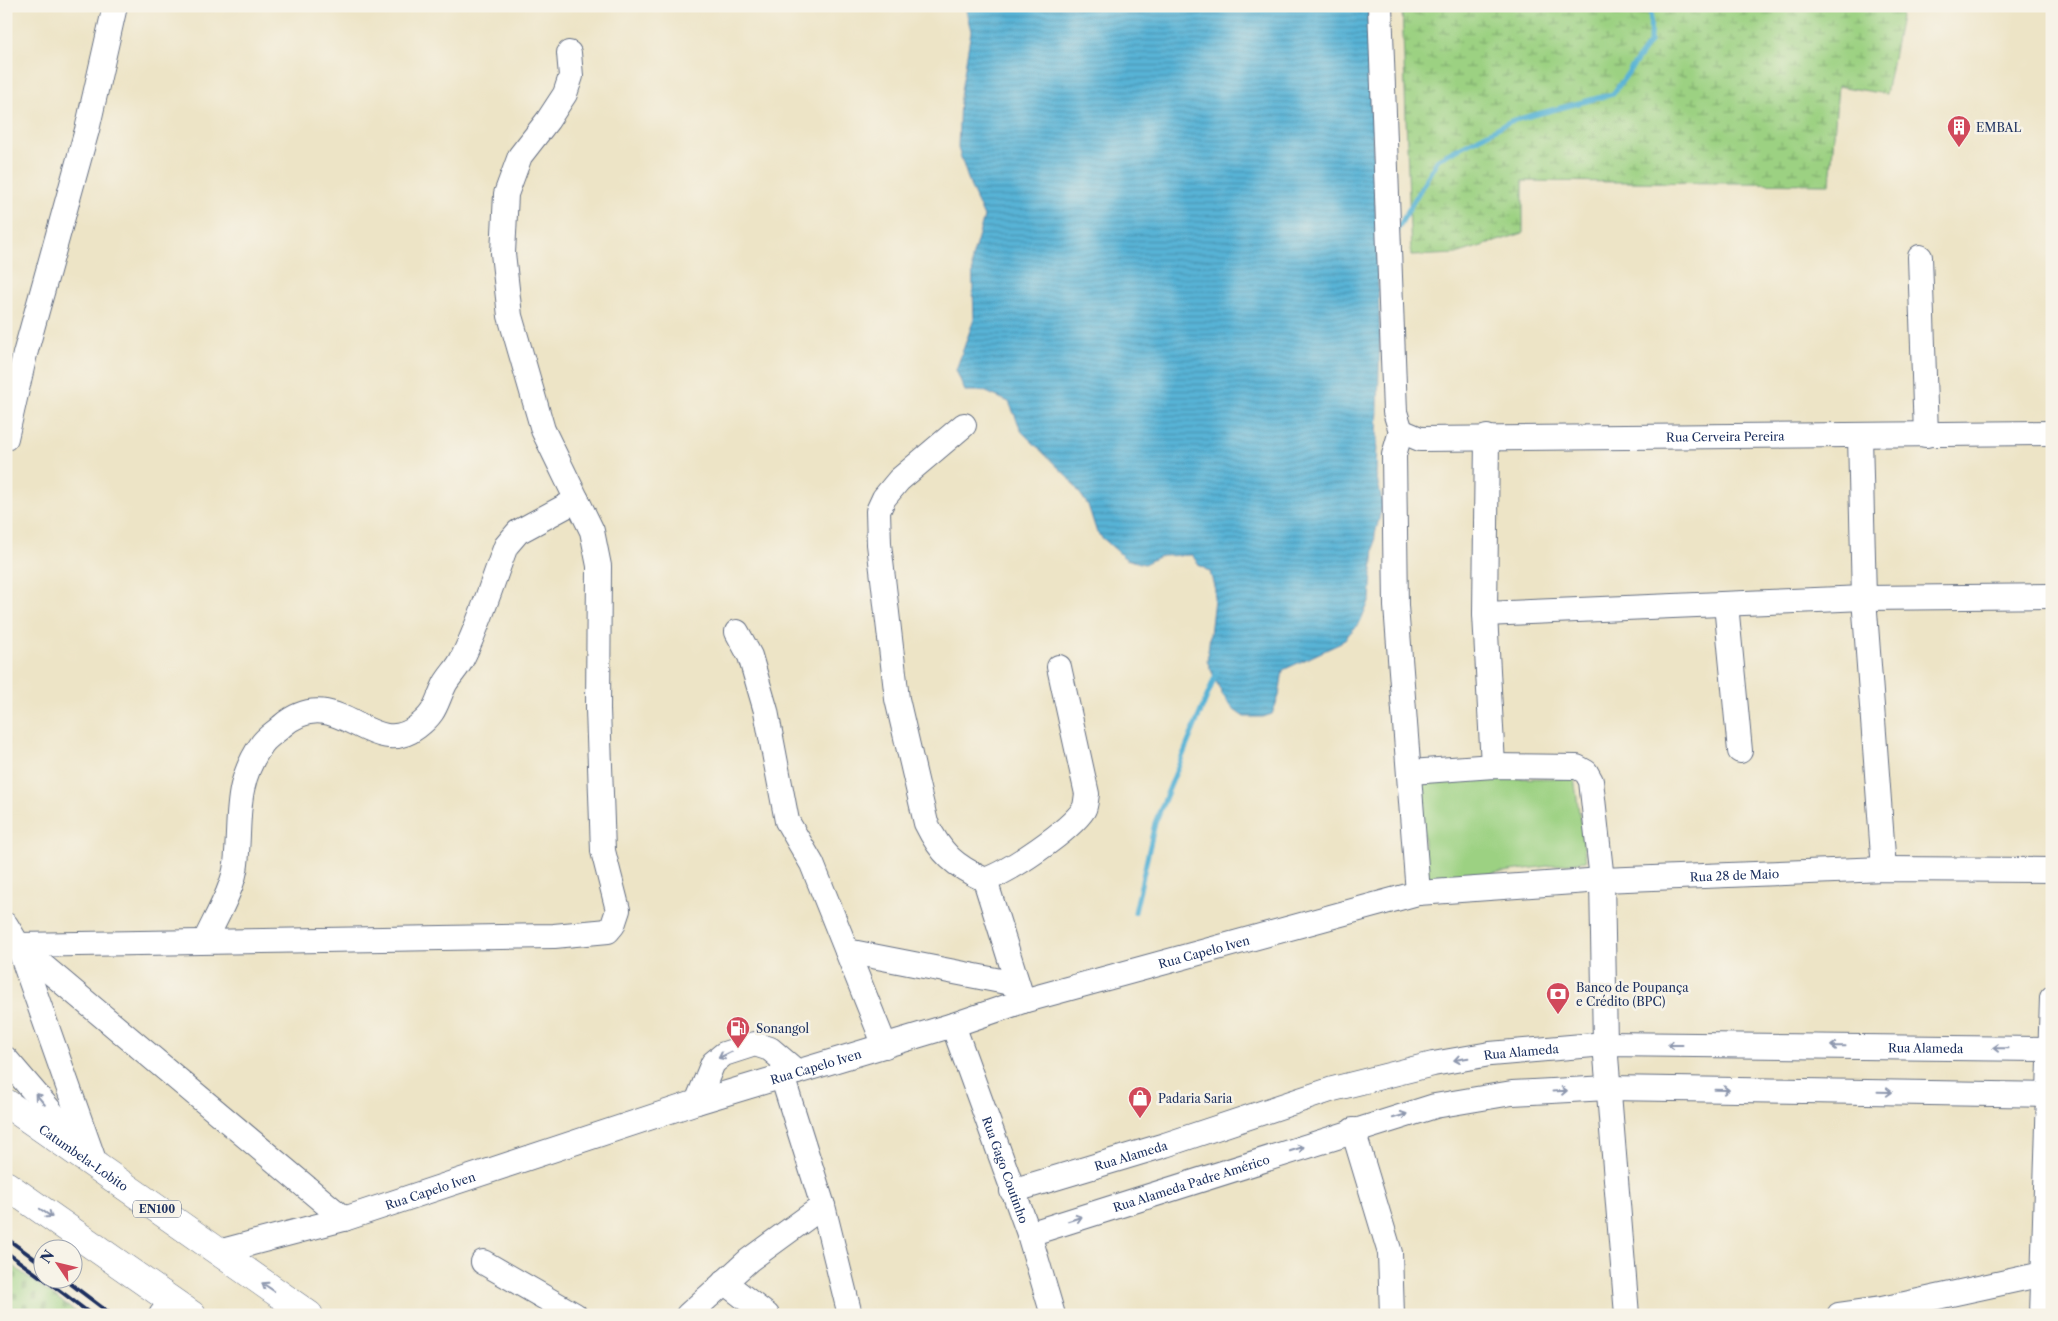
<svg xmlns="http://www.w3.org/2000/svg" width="2058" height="1321" viewBox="0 0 2058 1321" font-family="'Libre Caslon Text',serif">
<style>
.green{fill:#9cd182;stroke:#5c8070}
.wetland{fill:url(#wetland-marsh);stroke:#5c8070}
.cemetery{fill:url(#cemetery-stones);stroke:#5c8070}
.water{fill:url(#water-rules);stroke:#3a719a}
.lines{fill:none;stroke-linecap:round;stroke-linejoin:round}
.stream{stroke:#58b3d6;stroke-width:5}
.minor-casing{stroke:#646e82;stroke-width:26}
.highway-casing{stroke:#646e82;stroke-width:29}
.minor{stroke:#fff;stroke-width:24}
.highway{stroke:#fff;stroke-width:28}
.rail{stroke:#1b2f5e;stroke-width:4}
.oneway{stroke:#8d97ae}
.labels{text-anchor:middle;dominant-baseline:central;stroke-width:5;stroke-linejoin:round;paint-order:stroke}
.shield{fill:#f7f3e8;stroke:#5d6a87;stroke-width:1}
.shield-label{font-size:11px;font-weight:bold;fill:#1b2f5e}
.poi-label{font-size:12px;fill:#1b2f5e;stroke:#f7f3e8;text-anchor:start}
.street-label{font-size:12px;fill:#1b2f5e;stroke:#f7f3e8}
</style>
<defs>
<pattern id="wetland-marsh" width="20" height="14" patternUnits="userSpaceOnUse" patternTransform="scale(1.25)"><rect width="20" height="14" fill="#9cd182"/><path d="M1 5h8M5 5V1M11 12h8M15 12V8" fill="none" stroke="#7eaa6e"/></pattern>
<pattern id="cemetery-stones" width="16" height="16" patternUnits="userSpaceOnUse" patternTransform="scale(1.25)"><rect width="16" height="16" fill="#9cd182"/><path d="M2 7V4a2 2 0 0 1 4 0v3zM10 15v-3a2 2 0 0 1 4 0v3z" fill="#7eaa6e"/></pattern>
<pattern id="water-rules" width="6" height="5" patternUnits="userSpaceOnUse" patternTransform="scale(1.25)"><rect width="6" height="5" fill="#58b3d6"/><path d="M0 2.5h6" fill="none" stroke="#4892b1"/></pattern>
</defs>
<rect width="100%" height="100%" fill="#f7f3e8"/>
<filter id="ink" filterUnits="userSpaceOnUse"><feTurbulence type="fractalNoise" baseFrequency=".02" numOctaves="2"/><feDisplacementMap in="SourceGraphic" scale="10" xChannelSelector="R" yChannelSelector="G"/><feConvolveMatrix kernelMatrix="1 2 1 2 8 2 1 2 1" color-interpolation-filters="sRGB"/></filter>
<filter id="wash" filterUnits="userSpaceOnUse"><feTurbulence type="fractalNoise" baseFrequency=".0096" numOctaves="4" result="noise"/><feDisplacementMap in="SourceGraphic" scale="20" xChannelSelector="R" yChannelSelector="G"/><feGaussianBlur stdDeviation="1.12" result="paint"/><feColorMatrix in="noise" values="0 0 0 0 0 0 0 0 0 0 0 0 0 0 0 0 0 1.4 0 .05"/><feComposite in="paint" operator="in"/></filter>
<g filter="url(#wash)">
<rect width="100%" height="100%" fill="#ede4c6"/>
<path class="green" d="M1574,778L1586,861L1427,882L1419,779Z"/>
<path class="wetland" d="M1402,6H1903L1886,94L1838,86L1830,184L1523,181V233L1456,254L1411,256Z"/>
<path class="cemetery" d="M6,1261L80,1315H6Z"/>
<path class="water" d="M965,6H1368L1380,338L1376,475L1383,504L1375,534L1370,600L1360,622L1341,643L1283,670L1279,696L1272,714L1263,717H1244L1234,710L1222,694L1207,661L1215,590L1210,572L1199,565L1192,555L1160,556L1144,564L1126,559L1097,533L1088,505L1070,479L1022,432L1009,402L984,391H965L956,370L974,319L972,258L984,217L970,185L958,148L960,97L971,31Z"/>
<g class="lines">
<path class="stream" d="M1397,230L1438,159L1511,121L1613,94L1650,42L1651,6
M1135,912L1155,823L1217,672"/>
</g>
</g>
<g filter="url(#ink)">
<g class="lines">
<g class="minor-casing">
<g id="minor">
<path d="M1380,6L1395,412L1401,431L1394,455L1396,606L1418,893"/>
<path d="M1920,257L1926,435"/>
<path d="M964,425L899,480L884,498L878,511L879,544L897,699L926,823C941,854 955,866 985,880L1023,1001"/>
<path id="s1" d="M1401,431L1420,439L2052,433"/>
<path d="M1860,436L1864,598L1884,869"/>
<path d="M1487,437L1485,614L1493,766"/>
<path d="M6,438L25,354L87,130L115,6"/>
<path d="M1726,604L1740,751"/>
<path d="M1485,614L1864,598L2052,596"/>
<path d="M737,632L750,656L766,711L787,821L812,864L885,1046"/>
<path d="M1411,772L1493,766L1577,767L1586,772L1591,781L1602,880L1605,1044L1627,1315"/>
<path d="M985,880C1010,871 1070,831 1084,809C1086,805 1086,799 1087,794L1059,667"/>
<path d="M6,925L18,945L95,1163"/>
<path d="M205,941C215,919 234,887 236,864C241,819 233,785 262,744C267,737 276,732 282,726C337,679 371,763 417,727C437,712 435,704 445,684C450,675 458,668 462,659C480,623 492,583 506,546L518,532L577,500"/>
<path d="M18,945L554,936L608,931L613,925L618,910L603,851L598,709L599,566L592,531L543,430L510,316L503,253L506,194L520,156L548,120L565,94L571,76L569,53"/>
<path d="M18,945L344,1219"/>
<path d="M847,951L1016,984"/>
<path id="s2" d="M953,1025L1029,1234L1053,1315"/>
<path d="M6,1059L84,1150"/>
<path d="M782,1076L823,1206L850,1315"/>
<path d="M697,1102L713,1063L724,1054L755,1044L770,1049L797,1072"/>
<path d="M1353,1130L1390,1253L1392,1315"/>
<path id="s3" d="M1012,1191L1165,1145L1333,1089L1433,1064L1490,1054L1605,1044L2049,1049"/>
<path id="s4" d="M1029,1234L1435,1106L1512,1093L1608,1088L2052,1095"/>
<path id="s5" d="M218,1252L344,1219L697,1102L953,1025L1023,1001L1418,893L1602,880L1884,869L2052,870"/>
<path d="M483,1262L575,1315"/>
<path d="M724,1282L767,1315"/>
<path d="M161,1315L172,1301"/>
<path d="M688,1315L749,1260L823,1206"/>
<path d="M1839,1315L1882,1309L2043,1274"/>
<path d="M2042,1315L2052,998"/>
</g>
</g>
<g class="highway-casing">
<g id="highway">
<path id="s6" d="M6,1103L309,1315"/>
<path d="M6,1185L192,1315"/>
</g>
</g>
<use href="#minor" class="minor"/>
<use href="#highway" class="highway"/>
<path class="rail" d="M6,1238L42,1264
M6,1252L42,1278
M43,1278L92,1315
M63,1278L112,1315"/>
</g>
<defs><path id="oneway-shaft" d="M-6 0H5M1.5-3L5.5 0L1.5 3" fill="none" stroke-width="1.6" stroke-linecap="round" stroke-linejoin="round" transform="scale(1.25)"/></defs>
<g class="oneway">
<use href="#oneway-shaft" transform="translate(1675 1045) rotate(-180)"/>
<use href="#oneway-shaft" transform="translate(1838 1046) rotate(-179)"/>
<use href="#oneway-shaft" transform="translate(2000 1048) rotate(-179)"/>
<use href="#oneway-shaft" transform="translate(725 1055) rotate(154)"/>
<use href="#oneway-shaft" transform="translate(1461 1059) rotate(171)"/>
<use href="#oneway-shaft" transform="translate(1722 1090) rotate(1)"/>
<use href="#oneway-shaft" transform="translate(1560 1091) rotate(-3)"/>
<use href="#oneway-shaft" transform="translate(1885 1092) rotate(1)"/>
<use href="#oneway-shaft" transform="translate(40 1099) rotate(-130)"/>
<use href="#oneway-shaft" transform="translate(1400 1116) rotate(-17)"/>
<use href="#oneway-shaft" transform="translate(1297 1149) rotate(-18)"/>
<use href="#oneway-shaft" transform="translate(46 1213) rotate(35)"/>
<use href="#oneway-shaft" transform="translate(1075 1219) rotate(-18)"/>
<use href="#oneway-shaft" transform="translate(268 1287) rotate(-146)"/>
</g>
</g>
<defs>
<g id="building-pin" transform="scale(1.25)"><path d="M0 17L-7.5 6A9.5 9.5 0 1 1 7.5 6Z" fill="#d1495b" stroke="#f7f3e8"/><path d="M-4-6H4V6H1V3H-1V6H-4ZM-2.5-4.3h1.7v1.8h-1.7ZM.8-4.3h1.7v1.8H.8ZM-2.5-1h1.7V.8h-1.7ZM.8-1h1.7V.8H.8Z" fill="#fff"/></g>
<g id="bank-pin" transform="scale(1.25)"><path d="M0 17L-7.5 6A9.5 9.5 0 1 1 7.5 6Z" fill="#d1495b" stroke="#f7f3e8"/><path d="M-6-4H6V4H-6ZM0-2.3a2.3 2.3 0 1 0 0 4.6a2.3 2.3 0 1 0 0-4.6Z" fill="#fff"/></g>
<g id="fuel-pin" transform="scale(1.25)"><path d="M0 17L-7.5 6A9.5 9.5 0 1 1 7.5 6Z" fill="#d1495b" stroke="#f7f3e8"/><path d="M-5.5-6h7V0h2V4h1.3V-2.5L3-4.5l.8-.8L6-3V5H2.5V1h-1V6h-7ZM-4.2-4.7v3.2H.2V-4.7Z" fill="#fff"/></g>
<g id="shop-pin" transform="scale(1.25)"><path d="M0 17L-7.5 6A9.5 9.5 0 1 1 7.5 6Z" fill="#d1495b" stroke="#f7f3e8"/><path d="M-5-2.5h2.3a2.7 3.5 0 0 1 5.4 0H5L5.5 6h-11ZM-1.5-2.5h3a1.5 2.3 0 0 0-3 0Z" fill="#fff"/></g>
</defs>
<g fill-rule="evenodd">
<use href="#building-pin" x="1959" y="127"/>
<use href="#bank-pin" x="1558" y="994"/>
<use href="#fuel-pin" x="738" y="1028"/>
<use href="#shop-pin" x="1140" y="1098"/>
</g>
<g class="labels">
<rect class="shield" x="133" y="1200.5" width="48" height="17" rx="4"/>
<g class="shield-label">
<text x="157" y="1209">EN100</text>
</g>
<g class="poi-label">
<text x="1976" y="127">EMBAL</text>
<text x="1576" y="987">Banco de Poupança<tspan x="1576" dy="14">e Crédito (BPC)</tspan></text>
<text x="756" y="1028">Sonangol</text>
<text x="1158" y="1098">Padaria Saria</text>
</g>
<g class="street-label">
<text stroke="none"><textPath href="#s1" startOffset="326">Rua Cerveira Pereira</textPath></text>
<text stroke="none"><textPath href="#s5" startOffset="1570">Rua 28 de Maio</textPath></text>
<text stroke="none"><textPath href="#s5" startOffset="1031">Rua Capelo Iven</textPath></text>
<text stroke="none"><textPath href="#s3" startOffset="934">Rua Alameda</textPath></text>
<text stroke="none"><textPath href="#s3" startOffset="529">Rua Alameda</textPath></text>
<text stroke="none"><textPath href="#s5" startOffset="626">Rua Capelo Iven</textPath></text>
<text stroke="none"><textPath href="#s3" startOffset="124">Rua Alameda</textPath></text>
<text stroke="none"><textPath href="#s6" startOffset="95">Catumbela-Lobito</textPath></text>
<text stroke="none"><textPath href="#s2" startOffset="154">Rua Gago Coutinho</textPath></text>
<text stroke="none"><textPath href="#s4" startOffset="170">Rua Alameda Padre Américo</textPath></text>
<text stroke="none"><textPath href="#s5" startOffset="221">Rua Capelo Iven</textPath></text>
</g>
</g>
<rect width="2058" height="1321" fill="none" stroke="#f7f3e8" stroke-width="25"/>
<g transform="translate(58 1264) rotate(305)"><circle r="24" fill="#f7f3e8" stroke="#9fa5b1"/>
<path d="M0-4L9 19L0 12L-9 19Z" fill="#d1495b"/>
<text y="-8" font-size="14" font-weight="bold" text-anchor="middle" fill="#1b2f5e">N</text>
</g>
</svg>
